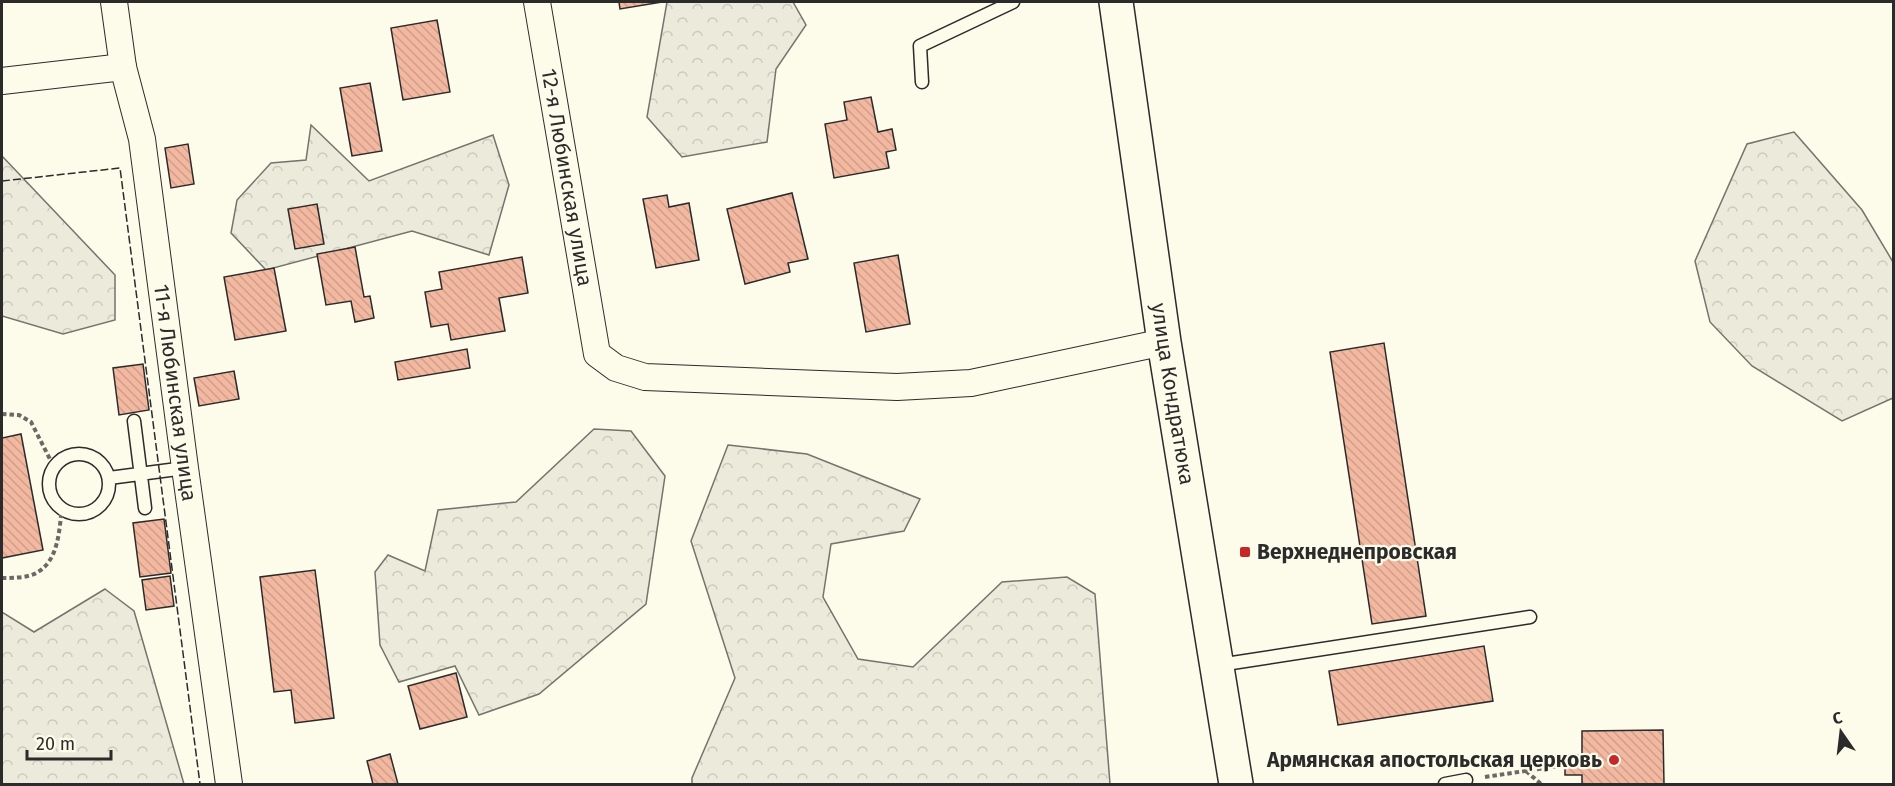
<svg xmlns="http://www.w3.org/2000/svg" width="1895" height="786" viewBox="0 0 1895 786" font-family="'Fira Sans',sans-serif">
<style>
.forest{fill:url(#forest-crowns);stroke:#74746e;stroke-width:1.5}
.building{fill:url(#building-back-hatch);stroke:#2b2b2b;stroke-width:1.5}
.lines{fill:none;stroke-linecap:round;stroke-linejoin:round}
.lane-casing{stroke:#2b2b2b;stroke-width:15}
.street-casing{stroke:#2b2b2b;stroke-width:28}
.primary-casing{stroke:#2b2b2b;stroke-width:36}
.path{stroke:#6a6964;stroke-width:4;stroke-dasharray:4.5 3;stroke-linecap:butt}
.lane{stroke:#fdfbea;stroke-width:12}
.street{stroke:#fdfbea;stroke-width:26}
.primary{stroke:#fdfbea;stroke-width:33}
.fence{stroke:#2b2b2b;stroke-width:1.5;stroke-dasharray:8 3;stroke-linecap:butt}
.poi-dot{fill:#c62828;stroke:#fdfbea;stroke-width:2}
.labels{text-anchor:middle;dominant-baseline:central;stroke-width:4.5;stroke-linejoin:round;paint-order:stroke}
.street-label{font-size:21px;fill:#2b2b2b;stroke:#fdfbea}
.poi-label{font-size:21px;font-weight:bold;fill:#2b2b2b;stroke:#fdfbea;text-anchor:start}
</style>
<defs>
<pattern id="forest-crowns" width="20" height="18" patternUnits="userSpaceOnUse" patternTransform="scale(1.5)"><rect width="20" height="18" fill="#ecebdb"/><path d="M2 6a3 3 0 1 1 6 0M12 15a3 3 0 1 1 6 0" fill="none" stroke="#cbcabc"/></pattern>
<pattern id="building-back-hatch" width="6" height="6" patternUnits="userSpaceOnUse" patternTransform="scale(1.5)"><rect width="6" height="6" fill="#f2b8a0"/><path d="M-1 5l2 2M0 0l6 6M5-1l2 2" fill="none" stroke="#d09e8a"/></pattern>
</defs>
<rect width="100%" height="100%" fill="#fdfbea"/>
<path class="forest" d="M667,2H793L806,25L776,69L767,142L682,157L647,117Z
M311,125L369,181L493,135L509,185L489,255L412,231L266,270L231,233L237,200L271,163L306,160Z
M1794,132L1862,210L1893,262V398L1842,421L1752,366L1710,322L1695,261L1747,144Z
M2,156L115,275V320L63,334L2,316Z
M594,429L631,431L665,476L646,604L539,694L479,715L455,666L399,682L380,645L375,572L388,555L425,571L438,510L516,502Z
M728,445L807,454L920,499L904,531L831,544L823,597L858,659L913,667L1002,582L1067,577L1095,594L1110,784H692V778L735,678L691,541Z
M105,589L134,611L184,784H2V612L34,632Z"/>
<path class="building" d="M619,2H662L620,9Z
M437,20L450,92L403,100L391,28Z
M370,83L382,151L352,156L340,88Z
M871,97L878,132L892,129L896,150L886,152L889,168L834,178L825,124L847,120L844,102Z
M188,144L194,184L171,188L165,148Z
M792,193L808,259L788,263L790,272L745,284L727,209Z
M667,195L669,207L689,203L699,260L656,268L643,199Z
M317,204L324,244L295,249L288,209Z
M355,247L364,297L370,296L374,318L355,322L351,301L326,305L317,254Z
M898,255L910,324L866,332L854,263Z
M522,257L528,293L499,298L505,331L451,340L448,324L431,327L425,292L442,289L439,272Z
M274,268L286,331L235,340L224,277Z
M1384,343L1426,616L1372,624L1330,352Z
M467,349L470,368L398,380L395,362Z
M143,364L149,410L119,415L113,368Z
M234,371L239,399L199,406L194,378Z
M21,434L43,550L2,558V438Z
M164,519L171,573L140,577L133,523Z
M315,570L334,718L295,723L291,690L274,692L260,577Z
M170,576L174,606L146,610L142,580Z
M1484,646L1493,701L1338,725L1329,671Z
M456,673L467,717L420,729L408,686Z
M1663,730L1664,784H1582V775H1565V755H1582V731Z
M390,754L398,784H371H373L367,761Z"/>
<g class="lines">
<g class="lane-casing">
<path id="lane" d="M922,82L920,46L1013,2
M134,421L145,508
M49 484a30 30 0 1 1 60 0a30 30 0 1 1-60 0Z
M109,478L185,468
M1219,665L1530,617
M1445,784L1466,780"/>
</g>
<g class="street-casing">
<g id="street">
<path id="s1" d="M114,2L123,67L142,139L185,468L229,784"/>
<path id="s2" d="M537,2L597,354L616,368L645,377L897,387L971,383L1164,342"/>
<path d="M2,81L123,67"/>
</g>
</g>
<g class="primary-casing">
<g id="primary">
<path id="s3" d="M1116,2L1164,342L1236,784"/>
</g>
</g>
<path class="path" d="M2,414L19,415L31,422L54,467
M2,578C13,578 29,578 38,572C59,559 59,530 62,508
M1526,771L1541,784
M1485,777L1565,765"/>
<use href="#lane" class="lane"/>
<use href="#street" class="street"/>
<use href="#primary" class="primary"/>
<path class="fence" d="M2,181L120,168L200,784"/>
</g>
<g class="poi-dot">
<rect x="1239" y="546" width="12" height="12" rx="3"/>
<circle cx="1614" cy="760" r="6"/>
</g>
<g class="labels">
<g class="street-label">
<text stroke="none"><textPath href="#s2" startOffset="178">12-я Любинская улица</textPath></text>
<text stroke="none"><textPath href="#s1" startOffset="396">11-я Любинская улица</textPath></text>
<text stroke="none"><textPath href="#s3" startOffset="396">улица Кондратюка</textPath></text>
</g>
<g class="poi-label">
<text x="1257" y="552">Верхнеднепровская</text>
<text x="1602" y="760" text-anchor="end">Армянская апостольская церковь</text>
</g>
</g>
<rect width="1895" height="786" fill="none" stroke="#2b2b2b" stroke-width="6"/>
<g transform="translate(1841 732) rotate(346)" stroke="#fdfbea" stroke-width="4.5" paint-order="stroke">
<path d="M0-4.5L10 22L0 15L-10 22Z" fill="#2b2b2b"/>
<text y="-9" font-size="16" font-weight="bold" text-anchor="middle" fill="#2b2b2b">С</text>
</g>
<path d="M27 750v9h84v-9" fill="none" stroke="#2b2b2b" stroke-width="3"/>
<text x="36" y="750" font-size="18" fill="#2b2b2b" stroke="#fdfbea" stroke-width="4.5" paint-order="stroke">20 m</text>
</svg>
